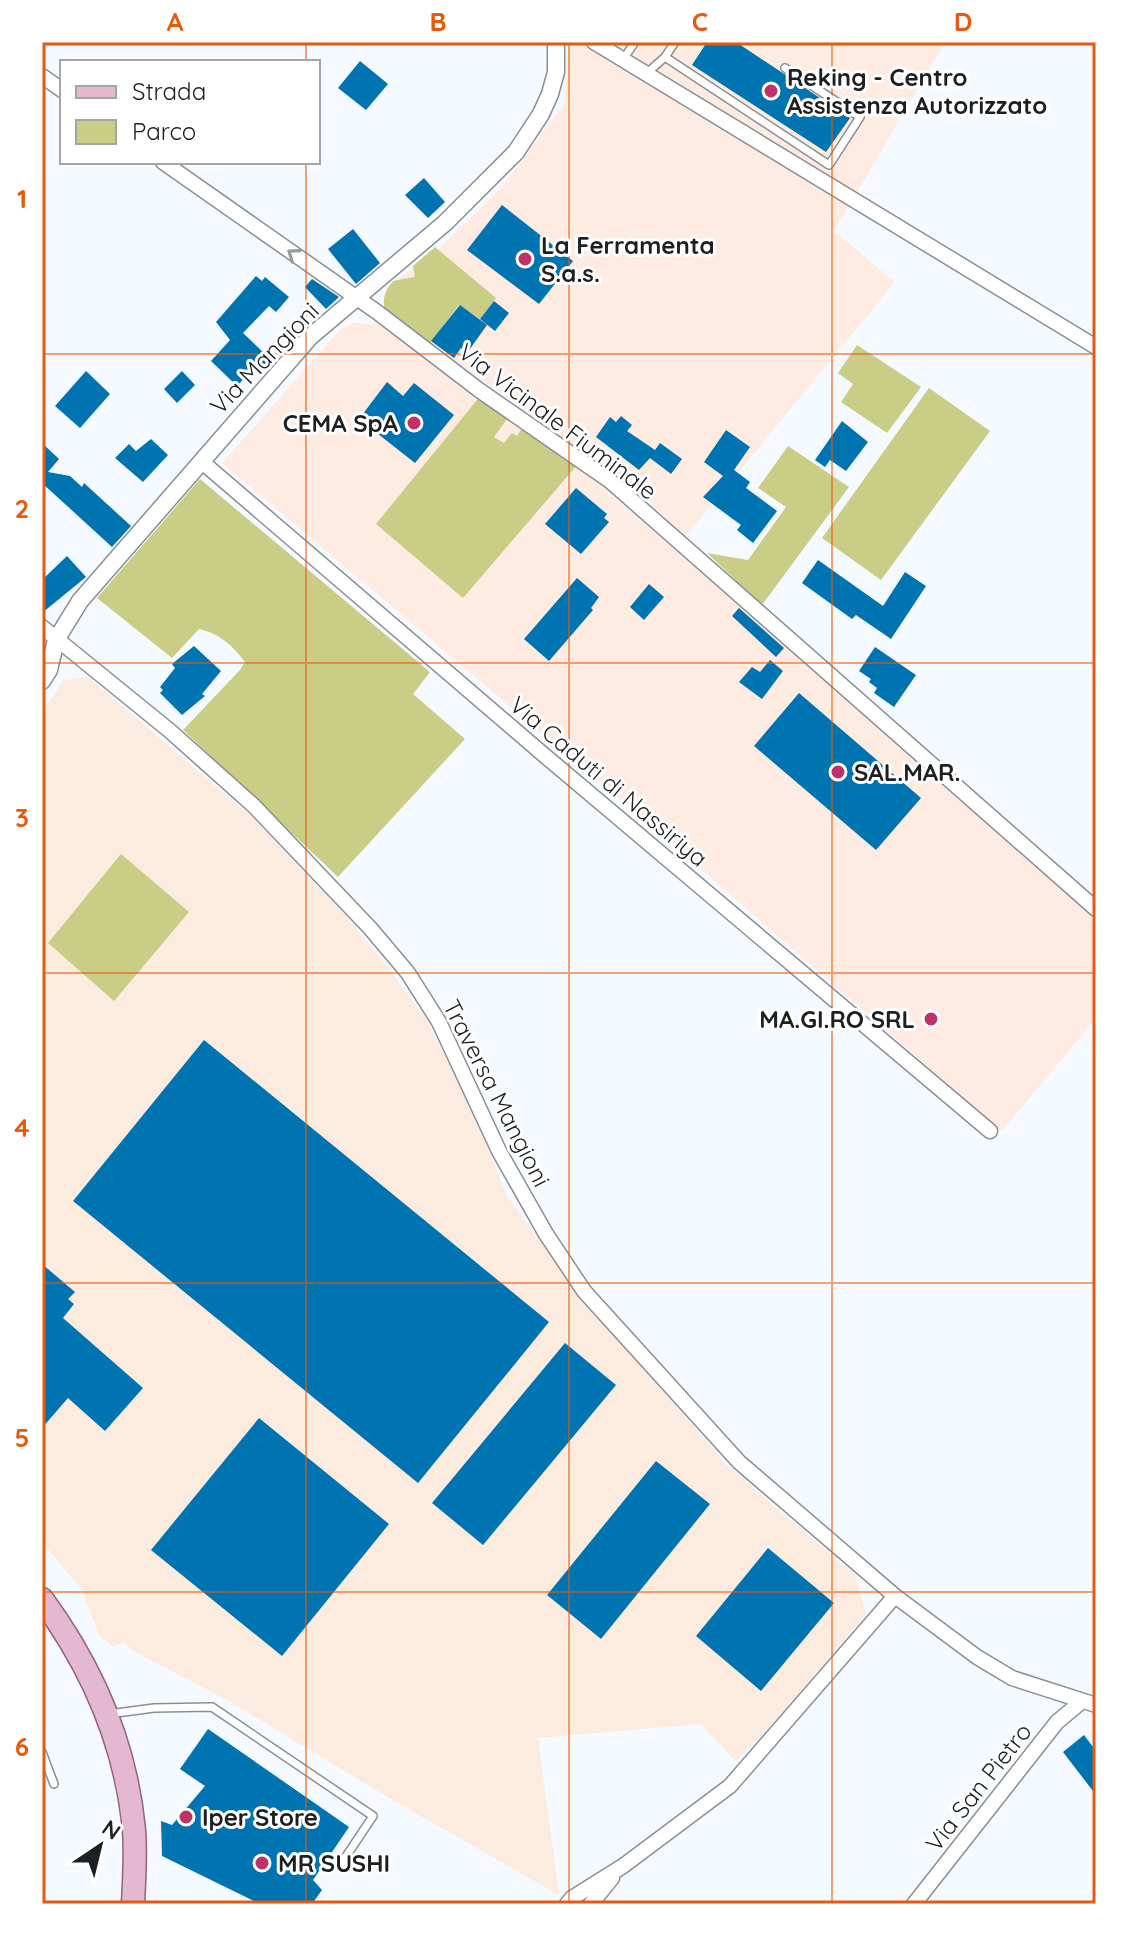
<svg xmlns="http://www.w3.org/2000/svg" width="1138" height="1946" viewBox="0 0 1138 1946" font-family="Quicksand,sans-serif">
<style>
.commercial{fill:#fcece0}
.industrial{fill:#feebe1}
.green{fill:#c9cd85}
.building{fill:#0073b1}
.lines{fill:none;stroke-linecap:round;stroke-linejoin:round}
.service-casing{stroke:#898f95;stroke-width:10}
.minor-casing{stroke:#898f95;stroke-width:17}
.tertiary-casing{stroke:#898f95;stroke-width:19}
.primary-casing{stroke:#93647e;stroke-width:25}
.service{stroke:#fff;stroke-width:7}
.minor{stroke:#fff;stroke-width:14}
.tertiary{stroke:#fff;stroke-width:16}
.primary{stroke:#e4b8d0;stroke-width:22}
.oneway{stroke:#999a9b}
.grid{fill:none;stroke:#e8590c;stroke-width:2;stroke-opacity:0.55}
.poi-dot{fill:#be3267;stroke:#fff;stroke-width:3}
.labels{text-anchor:middle;dominant-baseline:central;stroke-width:6;stroke-linejoin:round;paint-order:stroke}
.poi-label{font-size:24px;font-weight:bold;fill:#1d1f21;stroke:#fff;text-anchor:start}
.street-label{font-size:24px;fill:#1d1f21;stroke:#fff}
.neatline{fill:none;stroke:#e8590c;stroke-width:3}
.grid-label{font-size:26px;text-anchor:middle;font-weight:bold;fill:#e8590c}
</style>
<rect width="100%" height="100%" fill="#f4faff"/>
<path class="commercial" d="M88,677L253,818L346,916L393,974L425,1018L470,1102L506,1195L571,1280L724,1463L855,1575L866,1614L773,1723L736,1761L700,1724L538,1738L559,1895L394,1801L227,1700L137,1653L123,1642L114,1647L100,1637L81,1589L42,1542V712L64,680Z"/>
<path class="industrial" d="M568,42L944,44L834,231L895,282L685,537L651,503L629,486L395,317L386,303V288L438,249L502,187L565,103Z
M353,323L390,325L578,466L1096,916V1018L1002,1131L642,818L222,463L339,331Z"/>
<path class="green" d="M435,247L496,298L480,319L459,305L428,346L385,311C382,298 385,291 393,281L415,277L413,266Z
M857,345L921,387L887,433L841,402L853,384L838,373Z
M929,388L990,431L881,580L822,538Z
M481,395L510,415L494,437L504,443L512,433L517,436L524,425L578,464L463,598L376,524Z
M788,446L849,487L762,605L707,553L748,560L786,507L758,488Z
M200,479L430,672L413,694L465,739L338,877L183,730L240,670L245,662C233,646 219,633 199,629L172,658L97,598Z
M121,854L189,912L114,1001L48,943Z"/>
<path class="building" d="M707,42H736L850,118L826,152L692,65Z
M360,61L388,84L366,110L338,88Z
M424,178L445,202L428,218L405,195Z
M502,205L573,261L539,304L467,250Z
M353,229L380,263L356,284L328,249Z
M256,276L262,281L265,277L289,297L276,312L269,306L243,333L270,359L261,369L257,365L237,386L211,361L230,340L216,322Z
M312,279L339,297L326,309L305,287Z
M494,301L509,313L495,331L480,319Z
M460,305L487,325L467,353L461,348L454,358L431,341Z
M86,371L110,394L80,428L55,406Z
M182,371L195,385L177,403L164,389Z
M387,382L403,396L414,383L454,415L415,463L359,419Z
M621,416L632,425L627,431L655,450L660,443L682,459L671,474L650,458L639,470L596,437L610,417L616,422Z
M842,421L868,442L846,471L830,460L825,467L815,460Z
M726,430L750,447L734,470L750,482L746,488L777,511L753,543L737,530L741,525L703,497L723,476L704,462Z
M151,439L168,455L143,482L115,458L129,444L136,451Z
M42,443L59,459L48,472L70,476L82,487L84,483L131,526L112,547L42,483Z
M576,488L607,514L604,518L609,522L581,554L545,524Z
M67,556L86,577L42,613V580Z
M818,560L883,606L905,572L926,586L891,639L856,615L852,619L802,583Z
M577,578L599,597L591,608L593,610L549,661L524,639Z
M649,584L664,597L644,620L630,607Z
M739,608L784,648L776,657L732,616Z
M194,646L221,671L202,694L205,696L182,715L160,693L163,690L160,687L175,668L172,664Z
M875,647L916,675L894,707L874,693L877,688L869,682L871,679L859,671Z
M770,660L783,671L762,699L739,682L752,667L760,672Z
M799,693L921,798L876,850L754,746Z
M204,1040L549,1322L418,1483L73,1201Z
M42,1264L75,1292L68,1299L74,1304L63,1318L143,1388L105,1431L68,1398L42,1428Z
M565,1343L616,1385L483,1545L432,1503Z
M259,1418L389,1524L282,1656L151,1550Z
M656,1461L710,1504L601,1639L547,1595Z
M768,1548L834,1603L761,1691L696,1636Z
M208,1729L349,1827L313,1880L322,1890L312,1904H260L162,1856L161,1821L172,1825L205,1786L180,1769Z
M1084,1735L1096,1751V1795L1063,1752Z"/>
<g class="lines">
<g class="service-casing">
<path id="service" d="M665,57L829,165L860,117L785,68
M624,58L635,42
M647,73L665,57L675,42
M109,1714L154,1708L212,1707L373,1816L339,1867
M42,1752L54,1784"/>
</g>
<g class="minor-casing">
<path id="minor" d="M594,42L1096,347
M42,76L62,90
M163,162L377,312L479,390L610,481L1096,909
M201,461L544,755L990,1131
M42,627L170,731L254,806L370,928L408,973L439,1022L499,1151L546,1234L584,1291L739,1462L895,1596L977,1657L1012,1678L1096,1705
M567,1904L572,1898L623,1866L730,1786L895,1596
M591,1904L612,1878
M914,1904L1057,1722L1081,1702"/>
</g>
<g class="tertiary-casing">
<path id="tertiary" d="M42,681L49,670L56,640L80,601L310,337L445,223L516,152L541,114L550,94L556,72V42"/>
</g>
<g class="primary-casing">
<path id="primary" d="M42,1599C92,1667 126,1745 134,1830C136,1855 134,1880 133,1904"/>
</g>
<use href="#service" class="service"/>
<use href="#minor" class="minor"/>
<use href="#tertiary" class="tertiary"/>
<use href="#primary" class="primary"/>
</g>
<defs><path id="oneway-chevron" d="M-2-3.5L2.5 0L-2 3.5" fill="none" stroke-width="1.6" stroke-linecap="round" stroke-linejoin="round" transform="scale(2)"/></defs>
<use class="oneway" href="#oneway-chevron" transform="translate(293 254) rotate(-145)"/>
<path class="grid" d="M306,42V62M569,42V1904M832,42V1904M306,162V1904M42,354H1096M42,663H1096M42,973H1096M42,1283H1096M42,1592H1096"/>
<g class="poi-dot">
<circle cx="771" cy="91" r="8"/>
<circle cx="525" cy="259" r="8"/>
<circle cx="414" cy="423" r="8"/>
<circle cx="838" cy="772" r="8"/>
<circle cx="931" cy="1019" r="8"/>
<circle cx="186" cy="1817" r="8"/>
<circle cx="262" cy="1863" r="8"/>
</g>
<g class="labels">
<g class="poi-label">
<text x="787" y="77">Reking - Centro<tspan x="787" dy="28">Assistenza Autorizzato</tspan></text>
<text x="541" y="245">La Ferramenta<tspan x="541" dy="28">S.a.s.</tspan></text>
<text x="398" y="423" text-anchor="end">CEMA SpA</text>
<text x="854" y="772">SAL.MAR.</text>
<text x="915" y="1019" text-anchor="end">MA.GI.RO SRL</text>
<text x="202" y="1817">Iper Store</text>
<text x="278" y="1863">MR SUSHI</text>
</g>
<g class="street-label">
<text transform="translate(264 358) rotate(-46)">Via Mangioni</text>
<text transform="translate(558 421) rotate(37)">Via Vicinale Fiuminale</text>
<text transform="translate(609 781) rotate(40)">Via Caduti di Nassiriya</text>
<text transform="translate(497 1093) rotate(63)">Traversa Mangioni</text>
<text transform="translate(978 1787) rotate(-52)">Via San Pietro</text>
</g>
</g>
<rect width="1138" height="1946" fill="none" stroke="#ffffff" stroke-width="88"/>
<rect x="60" y="60" width="260" height="104" fill="#ffffff" stroke="#a5a5a6" stroke-width="2"/>
<rect x="76" y="86" width="40" height="12" fill="#e4b8d0" stroke="#a5a5a6" stroke-width="2"/>
<text x="132" y="100" font-size="24" fill="#1d1f21">Strada</text>
<rect x="76" y="120" width="40" height="24" fill="#c9cd85" stroke="#a5a5a6" stroke-width="2"/>
<text x="132" y="140" font-size="24" fill="#1d1f21">Parco</text>
<g transform="translate(100 1846) rotate(35)" stroke="#ffffff" stroke-width="6" paint-order="stroke">
<path d="M0-6L14 30L0 20L-14 30Z" fill="#1d1f21"/>
<text y="-12" font-size="22" font-weight="bold" text-anchor="middle" fill="#1d1f21">N</text>
</g>
<rect x="44" y="44" width="1050" height="1858" class="neatline"/>
<g class="grid-label">
<text x="175" y="31">A</text>
<text x="438" y="31">B</text>
<text x="700" y="31">C</text>
<text x="963" y="31">D</text>
<text x="22" y="208">1</text>
<text x="22" y="518">2</text>
<text x="22" y="827">3</text>
<text x="22" y="1137">4</text>
<text x="22" y="1447">5</text>
<text x="22" y="1756">6</text>
</g>
</svg>
